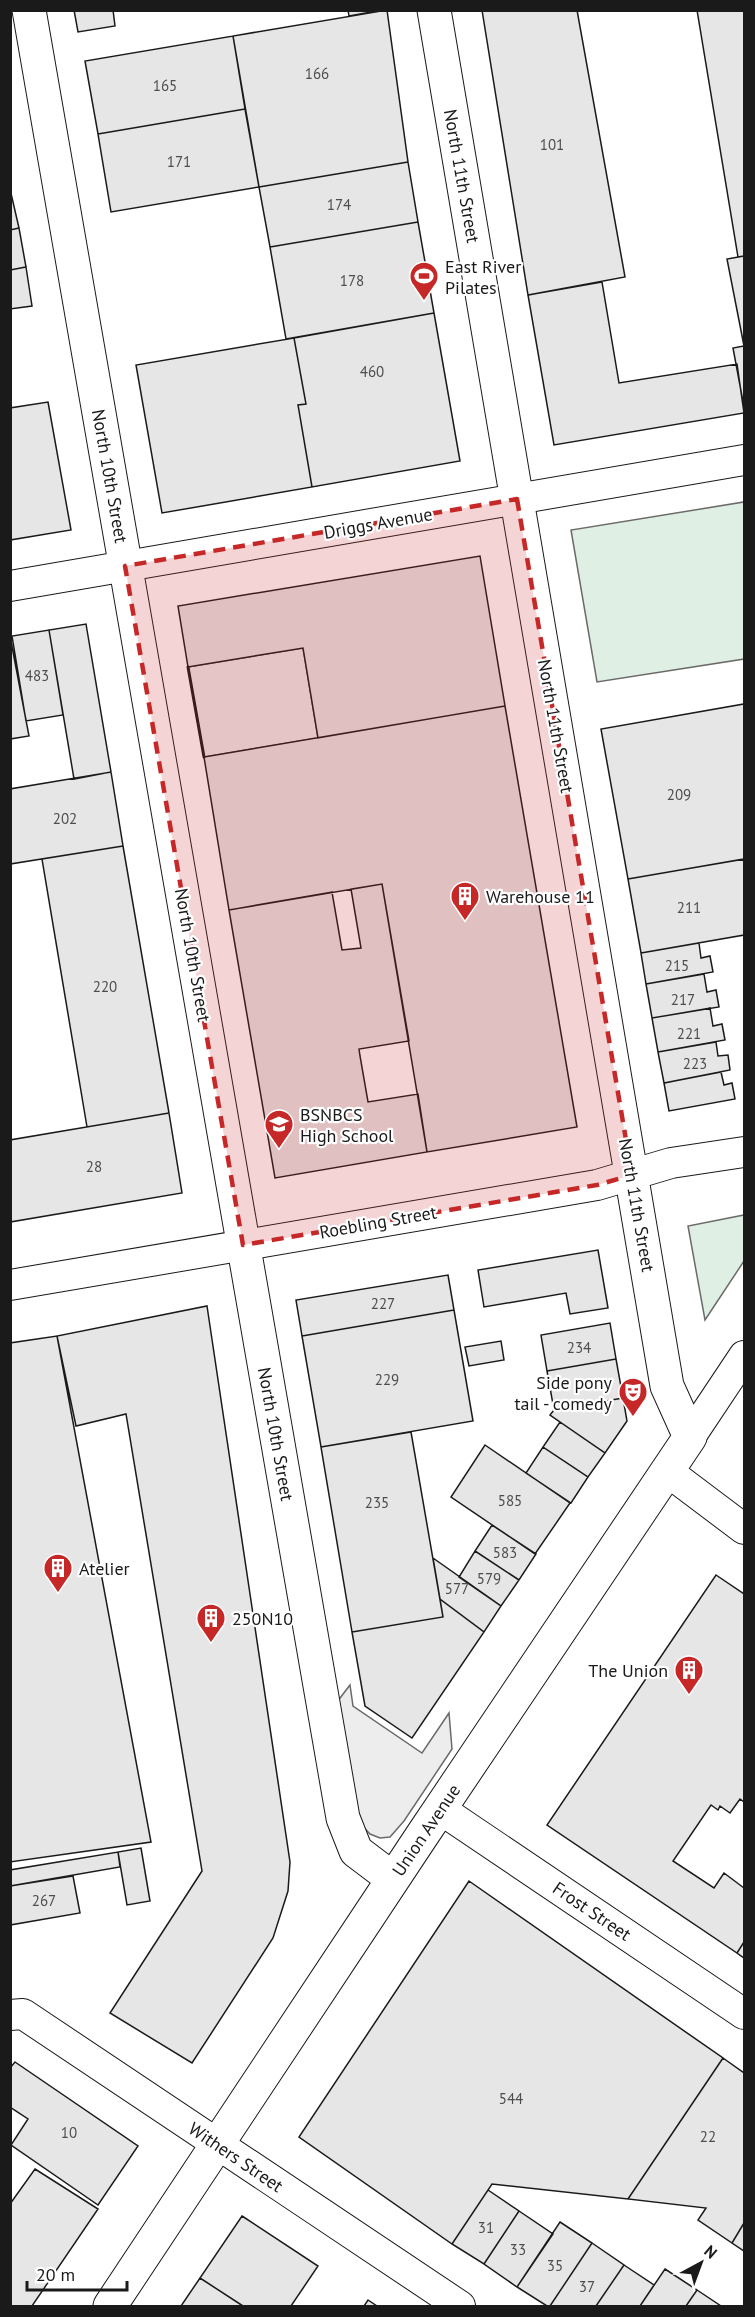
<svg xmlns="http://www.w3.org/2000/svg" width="755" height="2317" viewBox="0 0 755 2317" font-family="'PT Sans',sans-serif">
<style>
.green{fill:#e0efe3;stroke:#6a6a6a;stroke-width:1.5}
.parking{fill:#ededed;stroke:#6a6a6a;stroke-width:1.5}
.building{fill:#e6e6e6;stroke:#1a1a1a;stroke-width:1.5}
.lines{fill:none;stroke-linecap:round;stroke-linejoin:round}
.minor-casing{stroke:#1a1a1a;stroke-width:32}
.tertiary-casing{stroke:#1a1a1a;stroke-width:35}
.minor{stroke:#fff;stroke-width:30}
.tertiary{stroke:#fff;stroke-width:33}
.wall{stroke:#1a1a1a;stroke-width:3}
.marked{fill:#c62828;fill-opacity:0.2;stroke:#c62828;stroke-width:4.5;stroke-dasharray:12 8;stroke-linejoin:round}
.labels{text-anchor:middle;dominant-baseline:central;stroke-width:4.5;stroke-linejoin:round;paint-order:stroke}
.number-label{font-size:15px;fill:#4d4d4d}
.street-label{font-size:18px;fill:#1a1a1a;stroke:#fff}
.poi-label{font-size:18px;fill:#1a1a1a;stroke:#fff;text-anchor:start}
</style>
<rect width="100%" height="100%" fill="#fff"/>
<path class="green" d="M744,502V659L597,682L571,530Z
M744,1215V1261L705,1320L688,1226Z"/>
<path class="parking" d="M303,648L318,738L204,757L188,667Z
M350,1685L353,1706L422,1753L449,1713L452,1749L404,1821L390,1837L380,1838L370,1834L356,1819L334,1706Z"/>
<path class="building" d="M74,10H113L115,26L78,32Z
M348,10H382L349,16Z
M387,10L408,162L259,187L233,36Z
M482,10H577L625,277L528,295Z
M697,10H744V256L738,257Z
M233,36L245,109L98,134L85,61Z
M245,109L259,187L111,212L98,134Z
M408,162L418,222L270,247L259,187Z
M10,189L19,228L10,230Z
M418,222L434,313L286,339L270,247Z
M19,228L26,267L10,270V230Z
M744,256V407L733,348L744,346L727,259Z
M26,267L32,306L10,309V270Z
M602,282L619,383L737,364L744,413L554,445L528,295Z
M434,313L460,461L312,487L298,405L306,404L294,338Z
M294,338L306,404L298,405L312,487L162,513L136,365Z
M48,402L71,530L10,540V408Z
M480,556L505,706L318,738L303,648L188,667L178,606Z
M86,624L111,772L74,779L49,630Z
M49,630L63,715L26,721L12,636Z
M10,636L29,736L10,739Z
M744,704V859L628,879L601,729Z
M505,706L577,1127L427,1152L382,884L229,910L204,757Z
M111,772L123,846L10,864V789Z
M123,846L169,1113L87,1127L42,859Z
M744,859V935L641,953L628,879Z
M382,884L409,1041L359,1049L360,1056L368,1102L418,1094L427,1152L275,1178L229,910L332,892L342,950L361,948L351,889Z
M699,943L701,958L710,956L713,972L646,984L641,953Z
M704,974L707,992L716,990L719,1007L652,1018L646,984Z
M710,1008L713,1026L722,1024L725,1040L658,1052L652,1018Z
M716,1042L718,1056L728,1055L730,1070L664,1083L658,1052Z
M721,1072L724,1085L732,1083L735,1099L669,1111L664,1083Z
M169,1113L182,1193L10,1222V1140Z
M598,1250L608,1308L570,1314L566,1293L484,1307L478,1270Z
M448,1275L454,1310L302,1336L296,1300Z
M207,1306L290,1862L288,1891L273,1938L192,2063L110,2013L202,1871L126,1414L76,1426L57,1336Z
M454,1310L473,1421L321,1447L302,1336Z
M610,1323L616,1359L547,1371L541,1335Z
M57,1336L151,1842L10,1862V1343Z
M501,1341L504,1360L469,1366L465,1347Z
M616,1359L623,1398L554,1410L547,1371Z
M623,1398L627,1421L605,1453L550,1415L554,1410Z
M560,1422L605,1453L588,1477L543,1447Z
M411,1432L443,1617L352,1632L321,1447Z
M485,1445L570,1503L535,1554L451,1497Z
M543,1447L588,1477L571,1503L526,1473Z
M492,1525L536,1554L519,1580L475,1551Z
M475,1551L519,1580L501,1606L459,1577Z
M433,1558L501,1606L484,1632L440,1599Z
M716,1575L744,1594V1802L740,1799L730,1813L720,1806L718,1810L711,1805L673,1861L714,1888L724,1873L744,1888V1942L737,1953L547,1825Z
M440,1599L484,1632L412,1738L365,1706L352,1632L443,1617Z
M141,1848L150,1901L127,1905L118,1852Z
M118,1852L120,1867L10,1886V1870Z
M73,1876L80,1913L10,1925V1886Z
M469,1881L723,2058L628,2199L492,2184L452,2244L299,2137Z
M744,1942V1958L737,1953Z
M723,2058L744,2073V2223L732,2243L698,2220L706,2208L628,2199Z
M15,2062L138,2146L98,2205L11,2145L28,2119L10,2107V2068Z
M35,2169L98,2209L32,2306H10V2204Z
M488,2190L519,2211L484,2264L452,2244Z
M519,2211L553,2234L517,2287L484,2264Z
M242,2216L318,2266L291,2306H243L200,2278Z
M560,2222L592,2243L550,2306H547L517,2287Z
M744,2223V2251L732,2243Z
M592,2243L624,2265L596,2306H550Z
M624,2265L654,2285L640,2306H596Z
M665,2269L697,2290L686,2306H640Z
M200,2278L243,2306H181Z
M697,2290L721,2306H686Z
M368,2300L377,2306H364Z"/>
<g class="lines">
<g class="minor-casing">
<path id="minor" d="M10,586L744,460
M10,1285L597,1185L671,1163L744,1152
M690,1437L744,1356
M667,1471L744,1529
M440,1809L744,2014
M10,2015L23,2014L460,2306"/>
</g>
<g class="tertiary-casing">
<path id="tertiary" d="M29,10L343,1818L356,1851L393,1879
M110,2306L423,1834L690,1437L667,1386L434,10"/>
</g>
<use href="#minor" class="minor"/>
<use href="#tertiary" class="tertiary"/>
<path class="wall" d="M188,667L204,757"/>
</g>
<path class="marked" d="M517,499L632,1175L597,1185L243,1245L125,566Z"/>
<defs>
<g id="stadium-pin" transform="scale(1.5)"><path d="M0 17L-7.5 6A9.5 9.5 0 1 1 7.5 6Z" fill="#c62828" stroke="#fff"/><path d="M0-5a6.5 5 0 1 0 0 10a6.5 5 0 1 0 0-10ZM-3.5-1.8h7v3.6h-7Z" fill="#fff"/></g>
<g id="building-pin" transform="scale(1.5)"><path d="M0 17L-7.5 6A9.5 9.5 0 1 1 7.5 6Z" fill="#c62828" stroke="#fff"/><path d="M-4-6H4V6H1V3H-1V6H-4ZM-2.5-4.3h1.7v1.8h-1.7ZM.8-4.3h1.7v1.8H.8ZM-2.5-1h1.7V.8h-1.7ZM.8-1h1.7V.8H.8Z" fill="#fff"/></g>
<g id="school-pin" transform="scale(1.5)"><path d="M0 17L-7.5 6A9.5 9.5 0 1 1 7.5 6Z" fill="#c62828" stroke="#fff"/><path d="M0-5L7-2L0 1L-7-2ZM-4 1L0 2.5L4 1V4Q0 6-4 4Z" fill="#fff"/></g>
<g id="theatre-pin" transform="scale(1.5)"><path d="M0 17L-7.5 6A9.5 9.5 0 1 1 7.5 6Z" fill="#c62828" stroke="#fff"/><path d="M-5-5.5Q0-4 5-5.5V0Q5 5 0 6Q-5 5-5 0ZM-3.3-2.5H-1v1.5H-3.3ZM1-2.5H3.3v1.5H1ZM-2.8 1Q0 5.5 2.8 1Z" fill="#fff"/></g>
</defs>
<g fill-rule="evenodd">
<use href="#stadium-pin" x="424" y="276"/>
<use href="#building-pin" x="465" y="896"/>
<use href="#school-pin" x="279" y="1124"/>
<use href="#theatre-pin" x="633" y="1392"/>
<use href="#building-pin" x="58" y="1568"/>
<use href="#building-pin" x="211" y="1618"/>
<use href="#building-pin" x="689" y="1670"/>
</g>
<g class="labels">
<g class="number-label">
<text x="317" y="73">166</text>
<text x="165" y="85">165</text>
<text x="552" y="144">101</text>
<text x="179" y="161">171</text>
<text x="339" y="204">174</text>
<text x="352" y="280">178</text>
<text x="372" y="371">460</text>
<text x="37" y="675">483</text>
<text x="679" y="794">209</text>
<text x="65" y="818">202</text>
<text x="689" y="907">211</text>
<text x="677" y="965">215</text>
<text x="105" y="986">220</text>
<text x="683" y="999">217</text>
<text x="689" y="1033">221</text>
<text x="695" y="1063">223</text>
<text x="94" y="1166">28</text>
<text x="383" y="1303">227</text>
<text x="579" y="1347">234</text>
<text x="387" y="1379">229</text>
<text x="510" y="1500">585</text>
<text x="377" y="1502">235</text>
<text x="505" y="1552">583</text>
<text x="489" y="1578">579</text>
<text x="457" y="1588">577</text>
<text x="44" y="1900">267</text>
<text x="511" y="2098">544</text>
<text x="69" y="2132">10</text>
<text x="708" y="2136">22</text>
<text x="486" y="2227">31</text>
<text x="518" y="2249">33</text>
<text x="555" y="2265">35</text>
<text x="587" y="2286">37</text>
</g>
<g class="street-label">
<text transform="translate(462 176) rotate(80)">North 11th Street</text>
<text transform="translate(110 476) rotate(80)">North 10th Street</text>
<text transform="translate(378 523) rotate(-10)">Driggs Avenue</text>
<text transform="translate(556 726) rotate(80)">North 11th Street</text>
<text transform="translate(193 955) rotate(80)">North 10th Street</text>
<text transform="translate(637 1205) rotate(80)">North 11th Street</text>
<text transform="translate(378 1222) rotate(-10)">Roebling Street</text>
<text transform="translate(276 1434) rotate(80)">North 10th Street</text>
<text transform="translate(426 1830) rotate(-56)">Union Avenue</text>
<text transform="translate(592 1911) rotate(34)">Frost Street</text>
<text transform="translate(236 2157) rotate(34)">Withers Street</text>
</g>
<g class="poi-label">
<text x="445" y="266">East River<tspan x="445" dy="21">Pilates</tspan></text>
<text x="486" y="896">Warehouse 11</text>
<text x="300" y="1114">BSNBCS<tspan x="300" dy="21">High School</tspan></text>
<text x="612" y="1382" text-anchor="end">Side pony<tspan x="612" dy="21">tail - comedy</tspan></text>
<text x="79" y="1568">Atelier</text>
<text x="232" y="1618">250N10</text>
<text x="668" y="1670" text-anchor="end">The Union</text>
</g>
</g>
<rect width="755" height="2317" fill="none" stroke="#1a1a1a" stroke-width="24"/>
<g transform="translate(701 2263) rotate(41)" stroke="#ffffff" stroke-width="4.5" paint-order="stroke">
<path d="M0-4.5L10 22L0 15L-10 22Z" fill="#1a1a1a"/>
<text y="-9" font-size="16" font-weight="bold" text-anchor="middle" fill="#1a1a1a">N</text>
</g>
<path d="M27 2281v9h100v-9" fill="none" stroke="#1a1a1a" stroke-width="3"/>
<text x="36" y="2281" font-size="18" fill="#1a1a1a" stroke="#ffffff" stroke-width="4.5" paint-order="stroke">20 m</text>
</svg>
